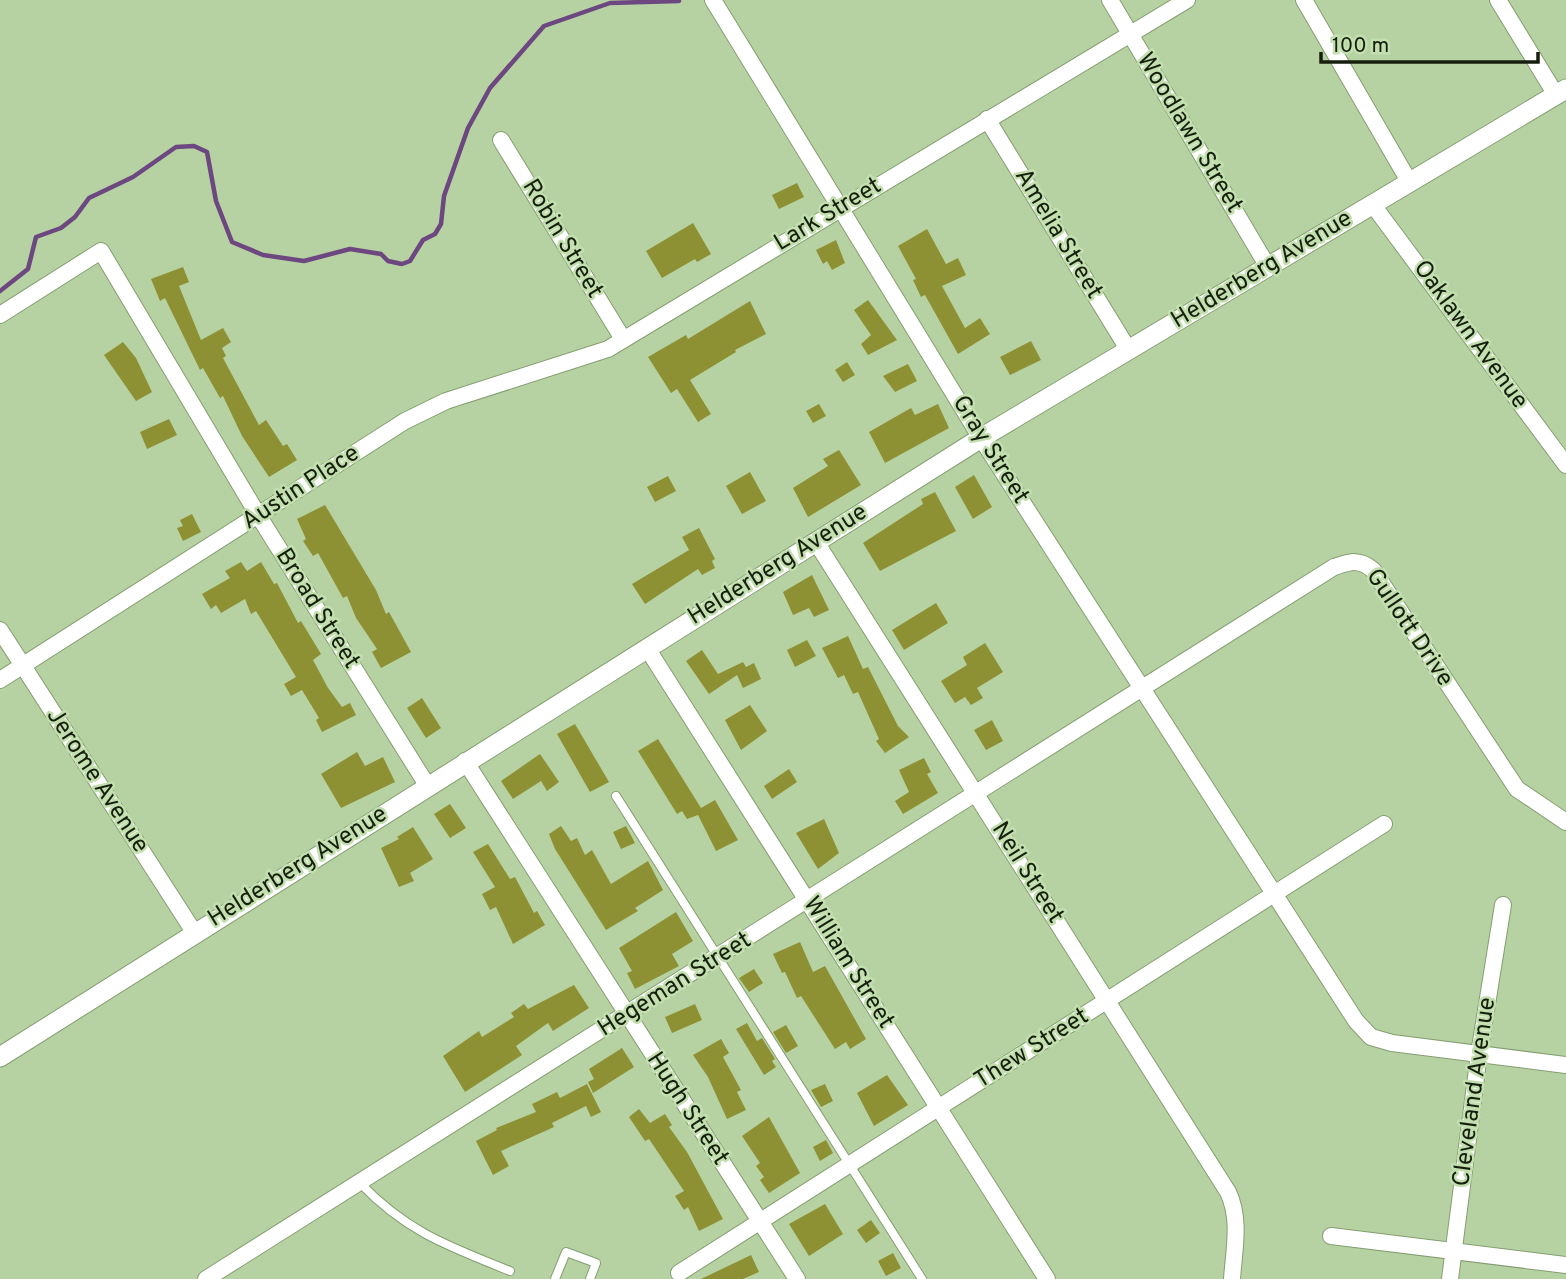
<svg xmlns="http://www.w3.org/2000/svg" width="1566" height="1279" viewBox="0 0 1566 1279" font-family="Overpass,sans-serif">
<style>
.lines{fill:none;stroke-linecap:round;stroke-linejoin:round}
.stream{stroke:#6c4780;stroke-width:4.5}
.building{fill:#8d9133}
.service-casing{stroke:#859e71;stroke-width:10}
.minor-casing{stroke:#859e71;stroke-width:18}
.tertiary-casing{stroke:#859e71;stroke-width:21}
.service{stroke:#fff;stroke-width:8}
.minor{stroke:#fff;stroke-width:16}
.tertiary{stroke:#fff;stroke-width:19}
.labels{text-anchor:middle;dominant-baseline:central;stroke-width:5;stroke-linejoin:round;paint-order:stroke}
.street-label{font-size:24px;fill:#161f0d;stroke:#c3dfaf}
</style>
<rect width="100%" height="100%" fill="#b7d2a2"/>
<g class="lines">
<path class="stream" d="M0,291L28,269L36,237L61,228L75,217L89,198L133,177L176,147L194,146L207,152L216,201L232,242L263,255L304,261L350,249L381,254L388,261L402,264L410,261L423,240L435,234L441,224L444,196L468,128L490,88L544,26L610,3L679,1"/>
</g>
<path class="building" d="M797,183L804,197L779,209L772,195Z
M693,223L711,254L697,262L695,259L662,278L646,251Z
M927,229L946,264L958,258L966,275L942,286L965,328L980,318L990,334L958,354L925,295L921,297L913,280L916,279L898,246Z
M836,240L845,263L832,270L827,261L823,264L816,250Z
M183,267L189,282L179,286L201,340L223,328L231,342L222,348L226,356L223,358L259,425L266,420L283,446L287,444L297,460L269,477L242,436L223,396L220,398L203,368L200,370L165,298L160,301L151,279Z
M868,300L897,340L868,355L861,344L871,335L854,310Z
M750,301L766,334L735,350L736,352L690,380L711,414L698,422L677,389L671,393L648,357L686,335L688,339Z
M1031,341L1041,360L1010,375L1000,357Z
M123,342L136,358L152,392L136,401L104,355Z
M847,362L855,375L843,382L835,370Z
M908,364L917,381L895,392L883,376Z
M819,404L826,416L813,423L806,411Z
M938,404L949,428L885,463L869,432L911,408L915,415Z
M169,419L177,435L147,449L140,432Z
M839,450L861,485L808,517L793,488L828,466L823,459Z
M750,472L766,501L742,514L726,486Z
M974,475L992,507L973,519L955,487Z
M668,476L676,491L655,502L647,487Z
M935,492L956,531L880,571L863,543L923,504L921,499Z
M325,505L376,590L386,614L389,612L411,652L381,668L372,652L377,649L356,618L347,596L343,598L318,553L313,556L303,541L306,539L297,519Z
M192,514L201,532L183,541L177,528L183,526L180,520Z
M699,528L715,559L712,561L715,568L702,575L698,569L645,604L632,584L689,550L682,537Z
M241,562L247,571L261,562L274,584L277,583L298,623L301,621L321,654L313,660L328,688L342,707L350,703L356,715L322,732L316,720L319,718L302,690L291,696L284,684L296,677L256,611L251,614L245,599L221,613L216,605L211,609L202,594L230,578L225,571Z
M812,575L829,610L814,617L809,608L793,615L783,592Z
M936,603L948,623L904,650L892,630Z
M848,636L863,669L868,667L898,726L909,737L885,753L876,741L879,739L858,692L853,694L844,675L838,678L822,648Z
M807,640L816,656L795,667L787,650Z
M985,643L1003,672L977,688L983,698L971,705L965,697L955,703L941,681L967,665L963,657Z
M702,650L718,674L743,662L746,667L754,663L761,679L743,688L737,675L709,694L686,661Z
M422,698L441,728L426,738L407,708Z
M750,705L767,731L741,750L725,720Z
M992,720L1003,741L986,750L974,730Z
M575,724L609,782L590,792L557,734Z
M658,739L701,808L715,800L738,840L716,851L698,815L687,819L682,811L677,814L638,751Z
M357,752L365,766L383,757L395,782L341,808L321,774Z
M540,754L559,782L547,791L541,781L513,799L501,781Z
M924,758L931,772L927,774L938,793L903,814L895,801L909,792L899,770Z
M789,769L797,782L772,799L764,786Z
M450,804L466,828L450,838L434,814Z
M824,819L839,853L818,869L796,833Z
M561,826L571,841L577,838L585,855L592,850L611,884L648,861L663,890L635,908L638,911L606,930L555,849L549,834Z
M626,826L635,843L621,849L613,832Z
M413,827L433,859L410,873L414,881L399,887L381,848L399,839L397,837Z
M488,844L510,879L515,877L534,913L537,911L545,925L513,944L496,907L490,910L482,894L495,887L473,852Z
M676,912L693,941L672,954L679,966L635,989L627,973L632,971L619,948Z
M800,942L813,972L825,966L866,1039L850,1049L846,1042L835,1049L801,996L797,998L785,972L782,973L773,954Z
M754,969L763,983L749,992L739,978Z
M574,985L589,1008L553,1031L548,1023L516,1046L522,1055L465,1092L443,1056L479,1031L482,1037L514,1017L511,1013L524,1004L528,1009Z
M695,1004L702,1020L672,1033L665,1017Z
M747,1023L757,1041L762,1038L775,1059L772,1061L776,1067L764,1075L736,1029Z
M786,1025L798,1046L786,1053L773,1032Z
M721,1039L729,1053L723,1057L741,1090L737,1092L746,1110L727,1119L708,1077L693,1055Z
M622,1048L634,1067L593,1093L588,1082L594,1079L589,1069Z
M887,1075L908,1105L874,1126L857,1093Z
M587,1084L601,1112L591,1117L586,1106L552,1123L554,1127L501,1151L509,1166L493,1175L476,1141L497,1130L496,1128L536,1112L532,1104L557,1092L560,1098Z
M825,1084L833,1101L821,1107L811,1090Z
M639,1109L650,1123L665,1114L672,1125L669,1127L687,1152L723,1219L699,1231L688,1207L684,1210L675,1196L684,1191L649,1139L645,1141L629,1117Z
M769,1117L800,1173L769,1193L760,1180L764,1177L756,1166L760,1163L742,1136Z
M826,1140L833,1153L820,1161L813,1147Z
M825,1204L843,1234L809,1256L789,1224Z
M871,1220L880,1233L866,1243L857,1230Z
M893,1253L901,1268L886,1276L878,1261Z
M751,1255L759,1272L743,1279H701Z"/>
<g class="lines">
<g class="service-casing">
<path id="service" d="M616,796L922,1279
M360,1183C407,1232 448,1246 510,1271
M555,1279L566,1252L596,1263L590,1279"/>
</g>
<g class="minor-casing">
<path id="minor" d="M713,0L981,438L1356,1021L1371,1037L1392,1043L1566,1065
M1110,0L1268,267
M1304,0L1410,183
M1498,0L1556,95
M987,119L1128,349
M501,140L623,339
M1373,205L1566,465
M0,315L101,251L258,515L427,785
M816,542L1228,1192C1241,1219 1234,1250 1232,1279
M0,630L194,932
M647,648L1047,1279
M0,680L405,421L446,401L608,349L1187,0
M465,761L797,1279
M1331,1236L1566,1265
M679,1273L1384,824
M206,1279L1334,567C1350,562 1359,558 1373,570L1517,789L1566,822
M1450,1279L1479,1054L1503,905"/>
</g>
<g class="tertiary-casing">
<path id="tertiary" d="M0,1057L981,438L1566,89"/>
</g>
<use href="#service" class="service"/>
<use href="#minor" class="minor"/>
<use href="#tertiary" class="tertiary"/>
</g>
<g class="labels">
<g class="street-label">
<text transform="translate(1189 133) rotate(59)">Woodlawn Street</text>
<text transform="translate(828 215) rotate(-31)">Lark Street</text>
<text transform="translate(1058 234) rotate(59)">Amelia Street</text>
<text transform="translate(562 239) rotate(59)">Robin Street</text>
<text transform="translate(1262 270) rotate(-31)">Helderberg Avenue</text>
<text transform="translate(1470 335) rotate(54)">Oaklawn Avenue</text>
<text transform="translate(990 450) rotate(58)">Gray Street</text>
<text transform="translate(301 488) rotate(-33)">Austin Place</text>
<text transform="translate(778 565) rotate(-32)">Helderberg Avenue</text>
<text transform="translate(317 609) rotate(58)">Broad Street</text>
<text transform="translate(1409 628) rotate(56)">Gullott Drive</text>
<text transform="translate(97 781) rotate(57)">Jerome Avenue</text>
<text transform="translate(298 867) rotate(-32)">Helderberg Avenue</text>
<text transform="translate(1027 873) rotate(58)">Neil Street</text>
<text transform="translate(848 963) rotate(58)">William Street</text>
<text transform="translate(675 985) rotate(-32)">Hegeman Street</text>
<text transform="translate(1032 1049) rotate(-32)">Thew Street</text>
<text transform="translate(1475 1092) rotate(-82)">Cleveland Avenue</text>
<text transform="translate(687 1109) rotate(57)">Hugh Street</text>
</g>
</g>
<path d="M1321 52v10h217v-10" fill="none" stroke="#161f0d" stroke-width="3.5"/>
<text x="1332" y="52" font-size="21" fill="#161f0d" stroke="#c3dfaf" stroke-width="5" paint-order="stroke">100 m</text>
</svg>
